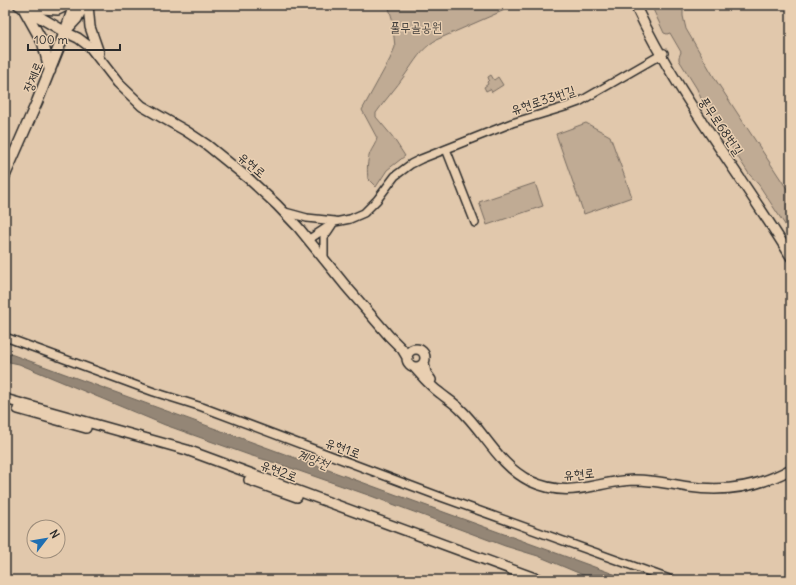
<svg xmlns="http://www.w3.org/2000/svg" width="796" height="585" viewBox="0 0 796 585" font-family="Delius,'Poor Story',sans-serif">
<style>
.green{fill:#c0ab94;stroke:#766b60}
.water{fill:#948676;stroke:#6a6258}
.lines{fill:none;stroke-linecap:round;stroke-linejoin:round}
.minor-casing{stroke:#2b2b2b;stroke-width:10}
.tertiary-casing{stroke:#2b2b2b;stroke-width:12}
.secondary-casing{stroke:#2b2b2b;stroke-width:13}
.minor{stroke:#e9cfb1;stroke-width:7}
.tertiary{stroke:#e9cfb1;stroke-width:9}
.secondary{stroke:#e9cfb1;stroke-width:10}
.labels{text-anchor:middle;dominant-baseline:central;stroke-width:3;stroke-linejoin:round;paint-order:stroke}
.park-label{font-size:13px;fill:#413e3b;stroke:#e9cfb1}
.street-label{font-size:13px;fill:#2b2b2b;stroke:#e9cfb1}
.water-label{font-size:14px;font-style:italic;fill:#45423e;stroke:#e9cfb1}
</style>
<rect width="100%" height="100%" fill="#e1c8ac"/>
<filter id="ink" filterUnits="userSpaceOnUse"><feTurbulence type="fractalNoise" baseFrequency=".025" numOctaves="2"/><feDisplacementMap in="SourceGraphic" scale="8" xChannelSelector="R" yChannelSelector="G"/><feConvolveMatrix kernelMatrix="1 2 1 2 8 2 1 2 1" color-interpolation-filters="sRGB"/></filter>
<g filter="url(#ink)">
<path class="green" d="M388,5H516L436,40C421,49 415,61 405,75C396,88 385,100 376,113V117L392,136L405,156L387,170L376,187L368,179C367,171 367,161 370,153C372,148 376,144 377,138L362,110L390,59L395,47L392,18Z
M651,5H683V16L686,29L717,82L791,195V234L759,185L749,174L703,103L697,89L679,60V57L681,52L670,33L667,34L664,33Z
M491,75L494,80L498,77L503,85L492,92L490,89L486,91L484,87L488,84L487,82L489,80L488,77Z
M586,123L610,136L632,197L584,214L556,134Z
M535,183L543,206L487,225L479,202Z"/>
<path class="water" d="M5,352L630,580H595L538,556L505,546L371,496L279,464L249,455L168,426L165,425L19,364L5,361Z"/>
<g class="lines">
<g class="minor-casing">
<path id="minor" d="M446,149L475,223
M285,212L307,218L335,221
M308,240L335,222L350,219L364,213L377,200L395,176L411,164L421,159L512,123L568,106L579,102L664,53
M324,260V237L332,225
M5,337L154,392L202,407L441,497L672,580"/>
</g>
<g class="tertiary-casing">
<path id="tertiary" d="M88,5L90,27L99,53
M635,5C677,95 740,173 791,257
M25,8L58,10L68,5
M66,28L74,5
M65,32L78,38L90,47L118,83L142,106L186,131L207,145L249,179L277,205L298,227L345,285L389,336L402,349L408,359
M65,32L77,19L84,5
M407 358a9 9 0 1 1 18 0a9 9 0 1 1-18 0Z
M424,364L426,373L431,380
M414,367C422,376 430,386 440,393C446,398 453,402 459,408C484,431 499,466 530,481C571,500 595,481 634,480C652,480 671,484 689,487C724,492 759,487 791,469
M5,399L187,450L540,580
M18,409L86,428
M249,480L297,497"/>
</g>
<g class="secondary-casing">
<path id="secondary" d="M24,9L43,43L50,71
M5,175L37,102L65,32L19,5"/>
</g>
<use href="#minor" class="minor"/>
<use href="#tertiary" class="tertiary"/>
<use href="#secondary" class="secondary"/>
</g>
</g>
<g class="labels">
<g class="park-label">
<text x="416" y="27">풀무골공원</text>
</g>
<g class="street-label">
<text transform="translate(33 77) rotate(-68)">장제로</text>
<text transform="translate(543 100) rotate(-18)">유현로33번길</text>
<text transform="translate(721 126) rotate(56)">풍무로68번길</text>
<text transform="translate(252 165) rotate(40)">유현로</text>
<text transform="translate(343 448) rotate(20)">유현1로</text>
<text transform="translate(279 471) rotate(21)">유현2로</text>
<text transform="translate(579 474) rotate(-5)">유현로</text>
</g>
<g class="water-label">
<text transform="translate(313 459) rotate(20)">계양천</text>
</g>
</g>
<rect width="796" height="585" fill="none" stroke="#e9cfb1" stroke-width="20"/>
<rect x="10" y="10" width="776" height="565" fill="none" stroke="#2b2b2b" stroke-width="1.5" filter="url(#ink)"/>
<g transform="translate(46 539) rotate(59)"><circle r="19" fill="#e9cfb1" stroke="#9d8d7b"/>
<path d="M0-3L7 15L0 10L-7 15Z" fill="#1f6fb2"/>
<text y="-6" font-size="11" font-weight="bold" text-anchor="middle" fill="#2b2b2b">N</text>
</g>
<path d="M28 44v6h92v-6" fill="none" stroke="#2b2b2b" stroke-width="2"/>
<text x="34" y="44" font-size="12" fill="#2b2b2b" stroke="#e9cfb1" stroke-width="3" paint-order="stroke">100 m</text>
</svg>
